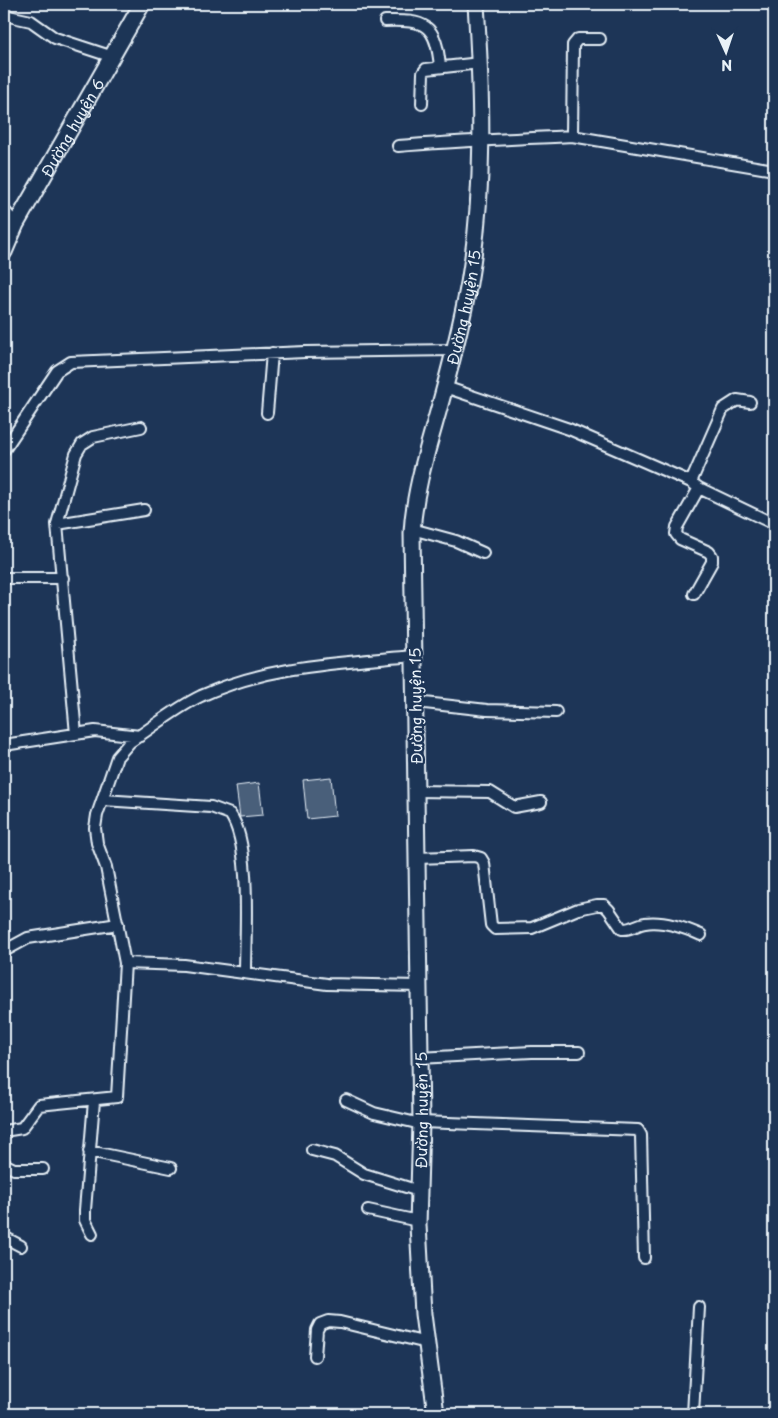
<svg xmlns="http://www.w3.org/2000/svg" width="778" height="1418" viewBox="0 0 778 1418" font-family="'Playpen Sans',sans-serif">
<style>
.building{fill:#495e7a;stroke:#e8f1f8}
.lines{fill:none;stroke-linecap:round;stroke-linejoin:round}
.street-casing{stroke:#e8f1f8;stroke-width:14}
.secondary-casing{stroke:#e8f1f8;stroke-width:19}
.street{stroke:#1d3557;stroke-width:10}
.secondary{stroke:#1d3557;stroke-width:15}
.labels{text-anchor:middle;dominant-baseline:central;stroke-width:4.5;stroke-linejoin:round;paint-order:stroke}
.street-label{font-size:15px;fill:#e8f1f8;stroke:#1d3557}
</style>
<rect width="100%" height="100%" fill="#1d3557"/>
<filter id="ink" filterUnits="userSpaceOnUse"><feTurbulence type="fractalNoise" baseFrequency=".02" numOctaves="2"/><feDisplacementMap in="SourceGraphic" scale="10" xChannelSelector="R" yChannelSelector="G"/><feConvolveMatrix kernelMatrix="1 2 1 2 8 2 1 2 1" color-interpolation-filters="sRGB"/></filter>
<g filter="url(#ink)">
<path class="building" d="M331,777L335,816L307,819L303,780Z
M259,783L263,815L240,817L236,786Z"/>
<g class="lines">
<g class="street-casing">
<path id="street" d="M4,15L31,21L55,38L113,57
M385,21C425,20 436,23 440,67
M422,104L423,73L426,69L480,63
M572,136L774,170
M398,146C456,141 514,139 572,136L573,45L578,39H600
M4,210L16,224
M445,387L569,429L691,482L699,488L774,524
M267,413L272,353
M4,450L57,371L71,362L305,352L455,350
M691,482L723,409L737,400L750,402
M57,524L144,510
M412,529L456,541L483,553
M4,578H63
M694,594L712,562V556L709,552L680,539L676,534L677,527L699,488
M416,702L487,710L556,712
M76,734L57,524L76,454L82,444L93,437L141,427
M4,745L95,731L140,736
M416,791L490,792L514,807L541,802
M103,800L211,807L230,814C252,844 245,935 245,973
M417,858L474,856L481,858L484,863L491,925L495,929L532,928L578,909L597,905H604L609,910L622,929C631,930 637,924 645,923C663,920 685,928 701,935
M4,951L28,938L118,924
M125,963L106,867L97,843L95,828L97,815L117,757L130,742C153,727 176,708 201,696C270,665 339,663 413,656
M419,1058L532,1052H579
M346,1100L374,1113L421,1124
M421,1122L638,1130L641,1135L644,1258
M4,1131L22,1128L39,1105L117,1097L125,963L184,965L327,984L418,986
M312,1150L335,1156L364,1174L419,1191
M89,1151L171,1168
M4,1164L14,1169H43
M368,1210L418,1221
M92,1234L85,1220V1210L94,1101
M4,1237L21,1246
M315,1356L317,1330L320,1324L328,1321L340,1322L427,1343
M693,1414L699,1307"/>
</g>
<g class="secondary-casing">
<g id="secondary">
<path id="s1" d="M4,252L16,224L142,4"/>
<path id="s2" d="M436,1414L423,1314L418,1225L421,1122L412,533C414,492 427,451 438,412C450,369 461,326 469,283C485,190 482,97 476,4"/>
</g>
</g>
<use href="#street" class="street"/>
<use href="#secondary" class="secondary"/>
</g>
</g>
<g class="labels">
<g class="street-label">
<text stroke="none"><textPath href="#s1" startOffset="142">Đường huyện 6</textPath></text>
<text stroke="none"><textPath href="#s2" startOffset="1114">Đường huyện 15</textPath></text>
<text transform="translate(415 706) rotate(-91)">Đường huyện 15</text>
<text stroke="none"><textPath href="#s2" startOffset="305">Đường huyện 15</textPath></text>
</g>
</g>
<rect width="778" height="1418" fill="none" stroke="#1d3557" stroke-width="20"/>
<rect x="10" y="10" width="758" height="1398" fill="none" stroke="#e8f1f8" stroke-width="2" filter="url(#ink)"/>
<g transform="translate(726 52) rotate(177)" stroke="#1d3557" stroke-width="4" paint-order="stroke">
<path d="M0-4L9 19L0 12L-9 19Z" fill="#e8f1f8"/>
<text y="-8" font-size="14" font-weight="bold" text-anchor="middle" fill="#e8f1f8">N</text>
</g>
</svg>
